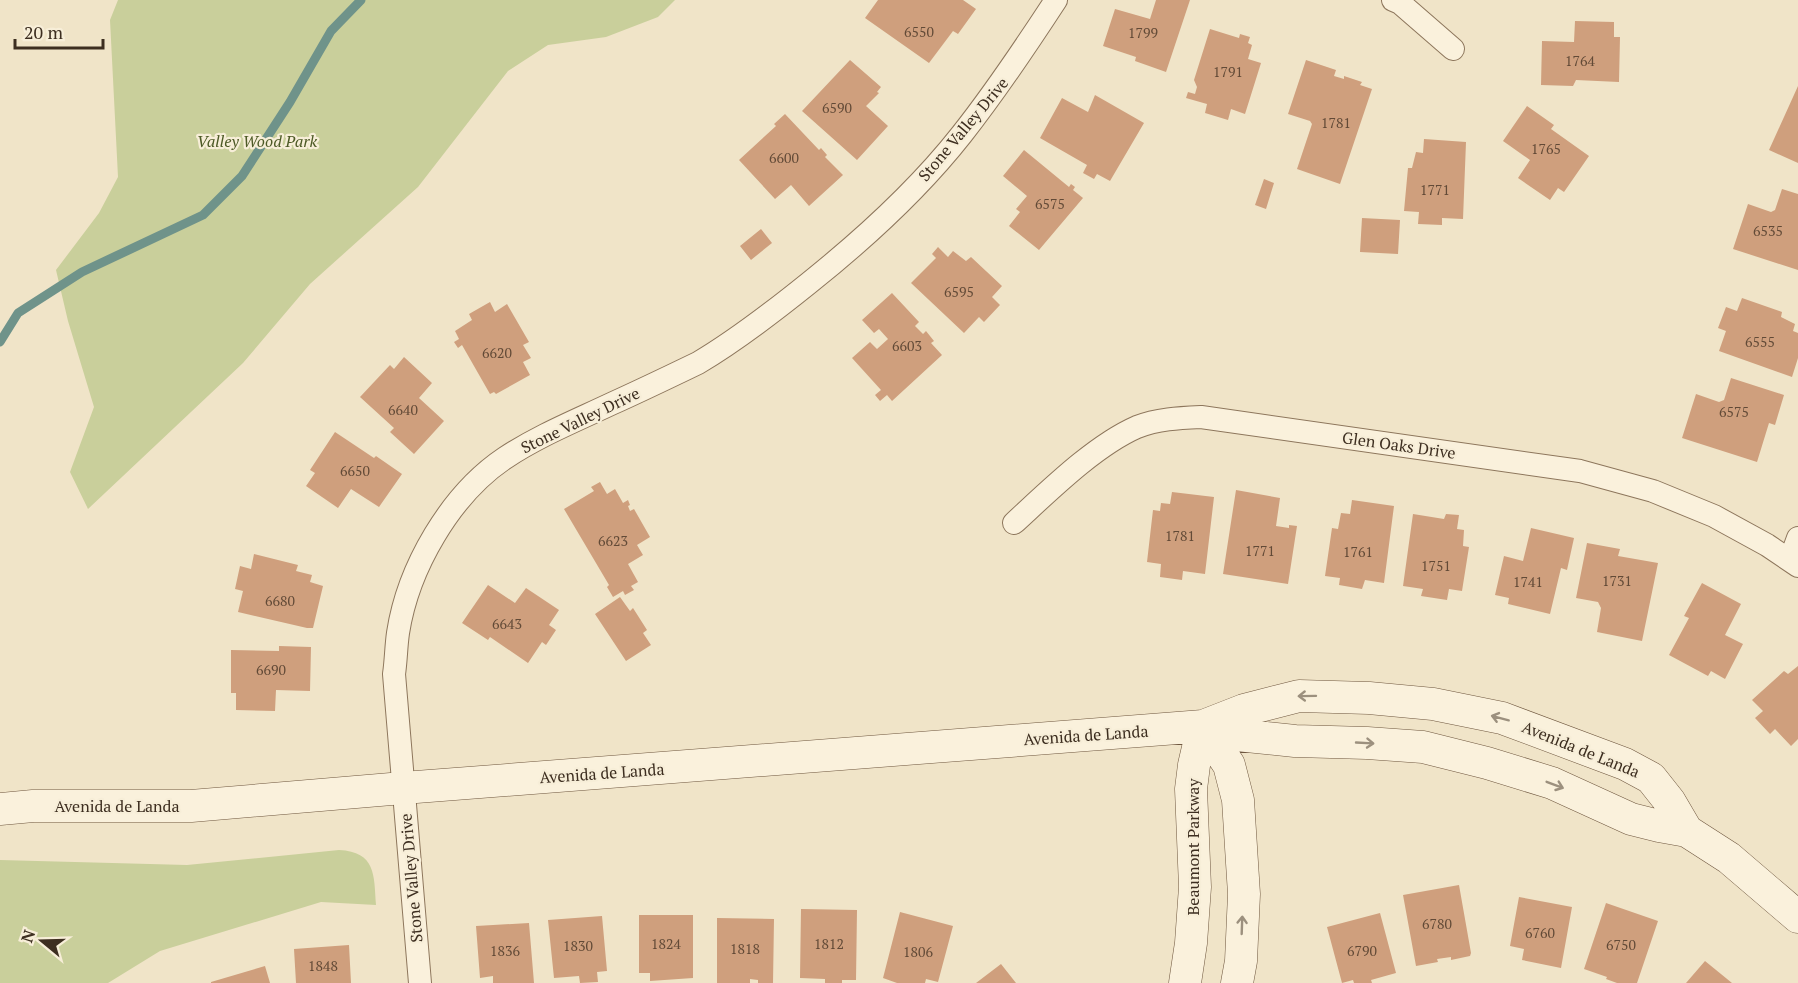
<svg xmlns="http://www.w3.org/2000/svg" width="1798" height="983" font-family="'PT Serif',serif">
<rect width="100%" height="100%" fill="#f0e4c8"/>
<path fill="#c9cf9b" d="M118,0H675L658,17L606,37L548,45L508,71L418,187L310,284L243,363L88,509L70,472L94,407L68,321L56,270L99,213L118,177L110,20Z
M339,850C376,852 374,875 376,905L321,902L160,951L108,983H0V860L187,865Z"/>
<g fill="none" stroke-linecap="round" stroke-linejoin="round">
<path stroke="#6f938a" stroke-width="9" d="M0,342L18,313L82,272L203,215L242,176L290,102L331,31L361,0"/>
</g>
<path fill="#cf9f7d" d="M878,0H963L976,9L958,34L953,31L929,63L865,18Z
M1156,0H1190L1166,72L1135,61L1136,57L1103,46L1115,9L1150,19Z
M1575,21L1614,22V37H1620L1619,82L1576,80L1573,86L1541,85L1542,41L1574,42Z
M1210,29L1239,38L1240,34L1250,37L1248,43L1252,45L1248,59L1261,63L1245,114L1231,109L1228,120L1205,113L1207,104L1186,98L1188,92L1195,94L1197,87L1194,80Z
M850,60L881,87L877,92L879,93L866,106L888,126L857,160L802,111Z
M1306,60L1336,70L1334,76L1344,79V76L1362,82L1360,85L1372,89L1340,184L1297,169L1312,124L1310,121L1288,114Z
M1798,86V163L1769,150Z
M1095,95L1144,123L1110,181L1097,174L1094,179L1083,173L1087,165L1040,138L1062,98L1088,112Z
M1527,106L1554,125L1551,129L1589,156L1564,192L1558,188L1550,200L1518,178L1530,160L1503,141Z
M785,114L819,150L821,148L827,155L825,157L843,175L809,206L791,185L775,199L739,160L776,126L774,124Z
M1424,139L1466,142L1463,219L1442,218V225L1418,224L1419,212L1404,211L1408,168H1412L1416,152L1423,153Z
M1024,150L1069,187L1071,184L1075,187L1073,190L1083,198L1039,250L1009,226L1020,212L1016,209L1027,196L1003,176Z
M1264,179L1274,183L1266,209L1255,205Z
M1782,189L1798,194V270L1733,249L1748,204L1771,212L1775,210Z
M1362,218L1400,220L1398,254L1360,252Z
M761,229L772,243L751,260L740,246Z
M938,247L948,257L953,251L966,261L971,257L1002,286L992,297L1000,305L984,322L979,317L964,333L911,283L936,258L932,254Z
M892,293L919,322L915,326L923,334L926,331L934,341L931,343L942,355L892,401L887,395L880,401L875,395L881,390L852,358L870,342L877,349L888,339L879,329L874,333L862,320Z
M1742,298L1782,312L1781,317L1795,324L1793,331L1798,333V358L1792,377L1719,351L1726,331L1718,328L1726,307L1737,311Z
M490,302L495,312L507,304L529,342L523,345L531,358L523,362L530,375L496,394L494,392L490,394L462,345L458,348L454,342L459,339L455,331L472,320L469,314Z
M404,357L432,383L419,398L444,421L414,454L390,432L394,428L360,397L390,365L394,369Z
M1731,378L1784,395L1775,425L1769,423L1757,462L1682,438L1696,394L1719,402L1724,400Z
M335,432L374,458L376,456L402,474L379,507L351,489L338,508L306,486L315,473L310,470Z
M600,482L607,494L615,489L623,503L628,500L630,505L628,506L630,511L634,509L650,537L637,545L643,555L628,564L638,582L631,586L634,590L625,595L623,591L613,597L607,587L609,585L564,509L594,491L591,487Z
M1236,490L1280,498L1276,526L1289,528V525L1297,526L1288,584L1223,574Z
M1172,492L1214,497L1205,574L1183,571L1182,580L1160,577L1161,564L1147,562L1153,510L1160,511L1161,503L1170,504Z
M1352,500L1394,506L1384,583L1365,580L1362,589L1339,585L1340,578L1325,576L1332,528L1338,529L1341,513L1350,514Z
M1413,514L1444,519L1446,514L1459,515L1457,529L1464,530L1463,546L1469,547L1462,591L1449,589L1447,600L1421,596L1423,589L1403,586Z
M1531,528L1574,538L1567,570L1561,568L1550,614L1508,604L1509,598L1495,595L1504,556L1523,561Z
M1587,543L1620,549L1618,556L1658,563L1642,641L1597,632L1601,608L1598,602L1576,598Z
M254,554L298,565L296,571L312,575L310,582L323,586L313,628H307L238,612L243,591L235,589L240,566L251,569Z
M1702,583L1741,604L1725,635L1743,644L1725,679L1711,671L1708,676L1669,655L1689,618L1684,616Z
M488,585L515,603L526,588L559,610L549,625L556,630L546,645L542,642L528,663L490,637L488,640L462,623Z
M620,597L630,611L633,608L647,630L643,633L651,645L626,661L595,614Z
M279,646L311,647L310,691L276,690L275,711L236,710V693H231V650L279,651Z
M1798,666V739L1791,746L1775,729L1770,734L1755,718L1763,711L1752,700L1784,671L1788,674Z
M1459,885L1471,953L1470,956L1451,960V957L1437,959L1438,962L1416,966L1403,895Z
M1519,897L1572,907L1561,968L1522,960L1524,949L1510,946Z
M1606,903L1658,921L1637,983H1617L1606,979L1607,977L1584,969Z
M801,909L857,910L856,980H842V983H825V979L800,978Z
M900,912L953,926L938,982L926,979L925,983H897L883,978Z
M1380,913L1396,973L1371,980L1372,983H1354L1353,980L1342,983L1327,927Z
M639,915H693V978L650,981V973H639Z
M602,916L607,971L597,972L598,982L580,983L579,976L554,978L548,920Z
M717,918L774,919L773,983H758V980L750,979V983H717Z
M529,923L534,983H493V976L480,978L476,926Z
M349,945L351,983H296L294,949Z
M1705,961L1732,983H1686Z
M1001,964L1016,983H976Z
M265,966L270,983H211V982Z"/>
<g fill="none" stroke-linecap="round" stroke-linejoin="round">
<defs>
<path id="street" d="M1393,0L1400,3L1453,49
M1014,523C1049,491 1094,446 1137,427C1157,419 1179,418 1201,417L1580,471L1653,491L1714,516L1767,545L1798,566
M1790,560L1798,538
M420,983L394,674C396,661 396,647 398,633C408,568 450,495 505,458C538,436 575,421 611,404C640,391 669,377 698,363C737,340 773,312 809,283C864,239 918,190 962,134C996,91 1026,46 1056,0"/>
<path id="secondary" d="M1203,726L1237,735L1295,741L1367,743L1423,747L1487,763L1552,783L1631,819L1659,826L1687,831L1729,858L1798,917
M1203,726L1229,765L1238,800L1244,894L1241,961L1237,983
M0,809L33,806H191L403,788L1203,726L1244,710L1299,696L1369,698L1433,704L1502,718L1625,764L1651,778L1670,802L1687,831
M1185,983L1191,943L1195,887L1191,789L1194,765L1203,726"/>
</defs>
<use href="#street" stroke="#8d765c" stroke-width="24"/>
<use href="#secondary" stroke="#6f573f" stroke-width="33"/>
<use href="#street" stroke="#faf1dc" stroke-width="22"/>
<use href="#secondary" stroke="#faf1dc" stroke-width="32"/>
</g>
<defs><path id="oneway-shaft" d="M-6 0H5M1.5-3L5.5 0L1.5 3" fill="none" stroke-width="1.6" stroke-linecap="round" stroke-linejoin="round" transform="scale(1.5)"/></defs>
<g stroke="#9c907e">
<use href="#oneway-shaft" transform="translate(1307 696) rotate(179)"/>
<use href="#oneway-shaft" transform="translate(1500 718) rotate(-165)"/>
<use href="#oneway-shaft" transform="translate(1365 743) rotate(3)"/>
<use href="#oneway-shaft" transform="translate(1555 785) rotate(21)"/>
<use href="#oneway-shaft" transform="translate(1242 925) rotate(-88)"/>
</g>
<g text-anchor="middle" stroke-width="4.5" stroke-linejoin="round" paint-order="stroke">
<g font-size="14" fill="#624a37">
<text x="919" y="37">6550</text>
<text x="1143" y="38">1799</text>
<text x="1580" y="66">1764</text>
<text x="1228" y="77">1791</text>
<text x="837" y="113">6590</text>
<text x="1336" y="128">1781</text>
<text x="1546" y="154">1765</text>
<text x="784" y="163">6600</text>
<text x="1435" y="195">1771</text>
<text x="1050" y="209">6575</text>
<text x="1768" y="236">6535</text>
<text x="959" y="297">6595</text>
<text x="1760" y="347">6555</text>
<text x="907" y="351">6603</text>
<text x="497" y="358">6620</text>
<text x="403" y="415">6640</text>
<text x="1734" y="417">6575</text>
<text x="355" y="476">6650</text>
<text x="1180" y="541">1781</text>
<text x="613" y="546">6623</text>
<text x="1260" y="556">1771</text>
<text x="1358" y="557">1761</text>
<text x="1436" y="571">1751</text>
<text x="1617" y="586">1731</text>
<text x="1528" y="587">1741</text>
<text x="280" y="606">6680</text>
<text x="507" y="629">6643</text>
<text x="271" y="675">6690</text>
<text x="1437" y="929">6780</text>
<text x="1540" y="938">6760</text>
<text x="666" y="949">1824</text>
<text x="829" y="949">1812</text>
<text x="1621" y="950">6750</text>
<text x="578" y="951">1830</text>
<text x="745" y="954">1818</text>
<text x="505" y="956">1836</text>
<text x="1362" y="956">6790</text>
<text x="918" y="957">1806</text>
<text x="323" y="971">1848</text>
</g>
<g font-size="16" fill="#3d2e20" stroke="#f7eed8">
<text transform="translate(963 129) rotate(-50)" y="6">Stone Valley Drive</text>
<text transform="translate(580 420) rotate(-26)" y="6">Stone Valley Drive</text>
<text transform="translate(1399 445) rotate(8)" y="6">Glen Oaks Drive</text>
<text transform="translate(1086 735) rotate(-4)" y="6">Avenida de Landa</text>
<text transform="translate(1581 749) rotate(22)" y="6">Avenida de Landa</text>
<text transform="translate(602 773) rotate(-4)" y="6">Avenida de Landa</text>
<text x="117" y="812">Avenida de Landa</text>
<text transform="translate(1193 847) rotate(-90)" y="6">Beaumont Parkway</text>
<text transform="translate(411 878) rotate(-95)" y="6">Stone Valley Drive</text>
</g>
<g font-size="16" font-style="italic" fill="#4d5a26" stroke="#f7eed8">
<text x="257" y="147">Valley Wood Park</text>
</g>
</g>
<g transform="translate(42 941) rotate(289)" stroke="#f7eed8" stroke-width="4.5" paint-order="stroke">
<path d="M0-4.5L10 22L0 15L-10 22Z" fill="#3d2e20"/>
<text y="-9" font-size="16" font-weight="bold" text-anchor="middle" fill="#3d2e20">N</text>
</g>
<path d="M15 39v9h88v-9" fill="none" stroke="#3d2e20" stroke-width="3"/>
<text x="24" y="39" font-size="18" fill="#3d2e20" stroke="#f7eed8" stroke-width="4.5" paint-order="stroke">20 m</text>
</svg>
